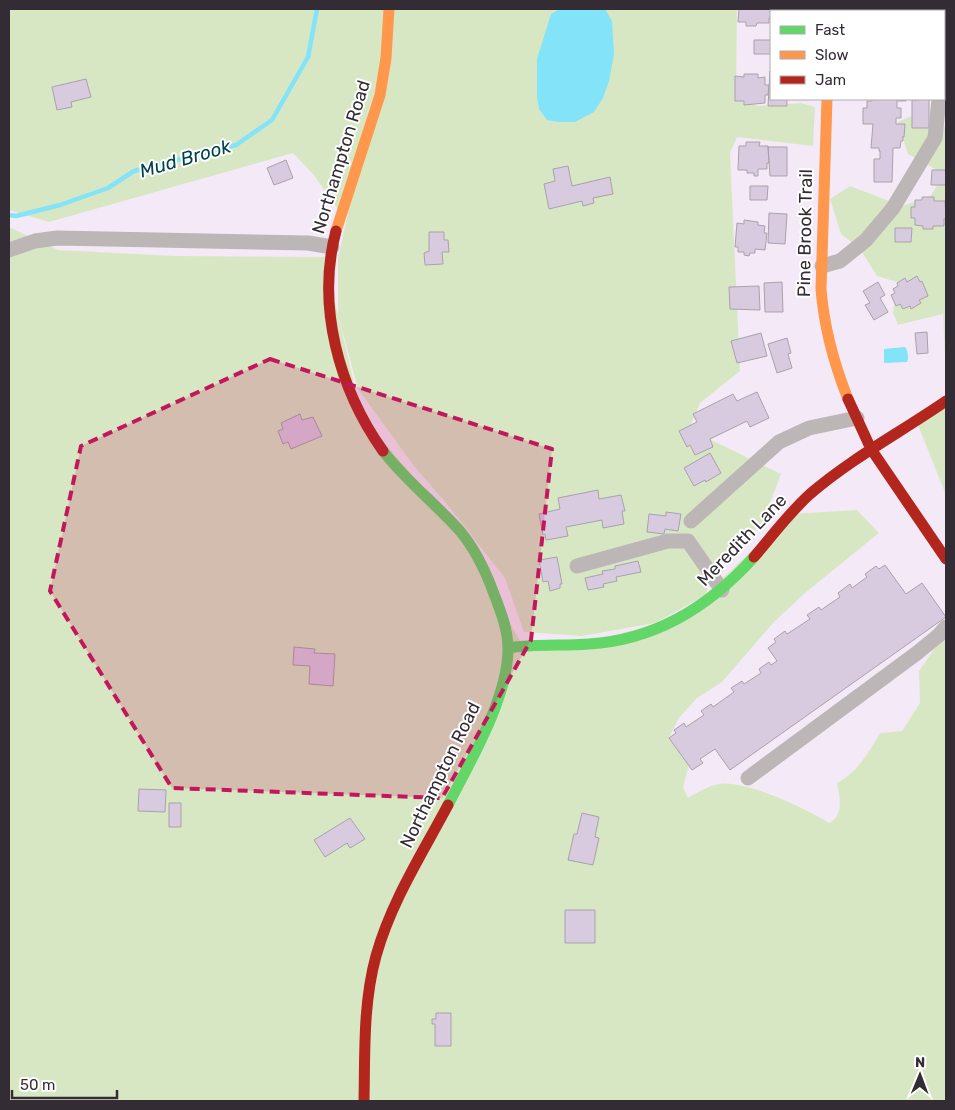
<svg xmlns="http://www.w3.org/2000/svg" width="955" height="1110" font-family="Rubik,sans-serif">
<rect width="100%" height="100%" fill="#f4eaf7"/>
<path fill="#d8e7c3" d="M9,9H389L388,43L340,212L313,174L293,153L49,222L9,210Z
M392,9H737L736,97L758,106L801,103L815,107L813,146L737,137L730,153L740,371L700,403L689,429L781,474L763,521L709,577L706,595L655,623L582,636L524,632L505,578L447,504L414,466L358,389L338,315V259Z
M911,116L946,127V377L943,314L898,325L893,313L897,282L877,276L860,249L841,234L830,199L850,186L902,206L930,197L939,182L935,169L908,154L898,122Z
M9,227L58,250L175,256L330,257L329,277L362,417L455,525L523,646L580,645L683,616L790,514L857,510L879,533L805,593L774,622L722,682L697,698L679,718L669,738L689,765L683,787L688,798C698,792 709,785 720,784C746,780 807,809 829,823C844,815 840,797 837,783C858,772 868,753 880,733L902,731L920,703L919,671L946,632V1101H9Z
M946,401V495L916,420Z"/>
<path fill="#83e3f8" d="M559,9H605L612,21L614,54L609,81L603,98L594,112L575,122H558L547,120L539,109L537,97V59L551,14Z
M905,347C908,350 909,359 907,362L884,363V349Z"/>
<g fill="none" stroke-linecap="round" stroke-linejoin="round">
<path stroke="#83e3f8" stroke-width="4.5" d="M9,215L16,216L60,205L108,188L134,171L236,145L272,120L308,57L317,9"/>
</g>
<path fill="#d8cbe0" stroke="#a9a1ac" d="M739,9H769V10H772L771,18H769V23H757L756,26H746V22H738Z
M774,9H790V11H774Z
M918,9H946V24H944V11H918Z
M944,36H946V51H944Z
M754,40H771V54H754Z
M770,71L771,99H787V106H768Z
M744,74H758V78L765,77V85H769L768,95H765V103L744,105V101H735V76L744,77Z
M86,79L91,97L71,102L72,107L57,110L52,87Z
M872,99H906V101H897V108H901V118H896V124H905L904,137L903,136V141H901L900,148H893L892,182H874V159H880V151H879V148H871L873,124H863V108H867V101H872Z
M929,99V128H912V100Z
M746,142H760L759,146H768L769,163H767V169H758V176H754V173H747V170H738L739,146H746Z
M768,147H787V176H770Z
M286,160L293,178L274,185L267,168Z
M568,166L572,186L610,177L613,194L593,198L594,203L583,206L582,201L549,209L544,184L555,181L553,169Z
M932,170H946V185H931Z
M750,186H768L767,200H750Z
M922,197H934V201H945L946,218L944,219V226H933V229H923V226L915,225V218H911V207H915V200H922Z
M769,213L787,214L785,244L768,243Z
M744,220L758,222V225L765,226L764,233H767L765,250L755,249V253H750L749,256L744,255V252H738V247H735L737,223L744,224Z
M895,228H912L911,242H895Z
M429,232H444V240H448L449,252H442L443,264L425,265L424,253L429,251Z
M917,276L920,282L922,281L928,296L919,300L921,303L911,309L910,306L903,309L900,304L896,306L891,295L895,293L893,289L898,286L897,283L905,278L907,282Z
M782,282L783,312H765L764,283Z
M878,282L885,295L880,298L888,312L874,320L865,305L870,303L863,291Z
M759,286L760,310L730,309L729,287Z
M927,332L928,353L917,354L915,333Z
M761,333L767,356L737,363L731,341Z
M787,338L791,353L788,354L792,368L777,373L768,344Z
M757,392L769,418L750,427L747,421L710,439L713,447L695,455L690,445L687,447L679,431L697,422L693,414L733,394L737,401Z
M300,414L302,420L313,417L322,436L291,449L288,442L283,444L278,431L283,429L281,423Z
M710,453L721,473L706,482L705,480L694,486L684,468Z
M598,490L599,499L621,495L625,511H622L624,524L603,528L602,520L566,527L568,536L546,540L545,534L543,535L539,514L560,509L558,498Z
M666,512L681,514L678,531L665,529L664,534L647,532L649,514L666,516Z
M557,557L562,584H560V588L550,591L548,581L543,582L539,560Z
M638,561L641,572L616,577L617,581L603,584L604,587L588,590L585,578L603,574L602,571L615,569V566Z
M885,565L906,594L922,583L946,617L730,770L715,749L700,759L703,763L692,770L669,738L676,733L674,730L684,723L686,727L704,715L701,711L711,704L713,707L734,692L731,688L742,681L744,684L761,673L759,669L769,662L771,665L777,661L768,648L776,642L774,639L785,631L787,634L810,619L807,615L819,607L821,610L840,597L838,593L850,584L852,588L867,577L865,574L876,566L879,569Z
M294,647L315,649L314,653L335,654L333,686L309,684L310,666L293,665Z
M139,789L166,790L165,812L138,811Z
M169,803H181V827H169Z
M582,813L599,817L595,837L599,838L593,865L568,860L574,834H577Z
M350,818L365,839L350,848L347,843L325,857L314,840Z
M565,910H595V943H565Z
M436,1013H451V1046H435V1024H432V1019H436Z"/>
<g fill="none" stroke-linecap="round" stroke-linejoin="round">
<path stroke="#bcb7b6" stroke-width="15" d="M897,9V11
M828,11V9
M9,250L35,241L57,238L308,243L332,247
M822,266L840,261L866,240L893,208L935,138L939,99
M691,521L779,442L809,428L857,418
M577,566L668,541H688L722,590
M748,778L917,653L939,635L946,627"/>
<path stroke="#63d668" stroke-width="11" d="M383,451C406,481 435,503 460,531C475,549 486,572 494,594C501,612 508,630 508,649C508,698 470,762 448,805
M508,648C535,644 562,646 589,644C655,640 710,606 754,557"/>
<path stroke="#ff974d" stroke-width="11" d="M827,99L821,289C824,327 834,364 848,399
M336,231L380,95L386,58L389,9"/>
<path stroke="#b3261e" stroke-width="11" d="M336,231C316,306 339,389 383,451
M848,399L871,449L946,559
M754,557C772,536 789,513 810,494C852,458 901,432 946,401
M364,1101C365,1053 363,1003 376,956C391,902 422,854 448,805"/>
</g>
<path fill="#c2185b" fill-opacity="0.2" stroke="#c2185b" stroke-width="4" stroke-dasharray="10 6" stroke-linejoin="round" d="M270,359L552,449L531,640L442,798L172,788L50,591L81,446Z"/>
<g text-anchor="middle" stroke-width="4" stroke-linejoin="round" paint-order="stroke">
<g font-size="18" fill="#342c35" stroke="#fff">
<text transform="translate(341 157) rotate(-73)" y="6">Northampton Road</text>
<text transform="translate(805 233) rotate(-89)" y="6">Pine Brook Trail</text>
<text transform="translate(742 540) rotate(-46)" y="6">Meredith Lane</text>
<text transform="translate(440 775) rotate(-64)" y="6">Northampton Road</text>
</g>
<g font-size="19" font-style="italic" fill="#00424c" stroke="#fff">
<text transform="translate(185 158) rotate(-16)" y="7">Mud Brook</text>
</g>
</g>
<rect width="955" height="1110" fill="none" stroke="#342c35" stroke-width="20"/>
<rect x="770" y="10" width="175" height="90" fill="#ffffff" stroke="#aeabae"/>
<rect x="780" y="26" width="25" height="8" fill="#63d668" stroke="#aeabae"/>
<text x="815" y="35" font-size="15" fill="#342c35">Fast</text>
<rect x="780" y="51" width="25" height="8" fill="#ff974d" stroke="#aeabae"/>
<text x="815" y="60" font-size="15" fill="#342c35">Slow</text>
<rect x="780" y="76" width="25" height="8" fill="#b3261e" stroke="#aeabae"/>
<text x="815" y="85" font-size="15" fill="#342c35">Jam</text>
<g transform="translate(920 1075) rotate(1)" stroke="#ffffff" stroke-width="4" paint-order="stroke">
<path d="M0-4L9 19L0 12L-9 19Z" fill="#342c35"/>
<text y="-8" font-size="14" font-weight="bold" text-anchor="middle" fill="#342c35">N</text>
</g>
<path d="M12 1090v8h105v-8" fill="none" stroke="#342c35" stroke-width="2.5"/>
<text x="20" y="1090" font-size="15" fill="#342c35" stroke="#ffffff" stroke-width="4" paint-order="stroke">50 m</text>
</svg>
